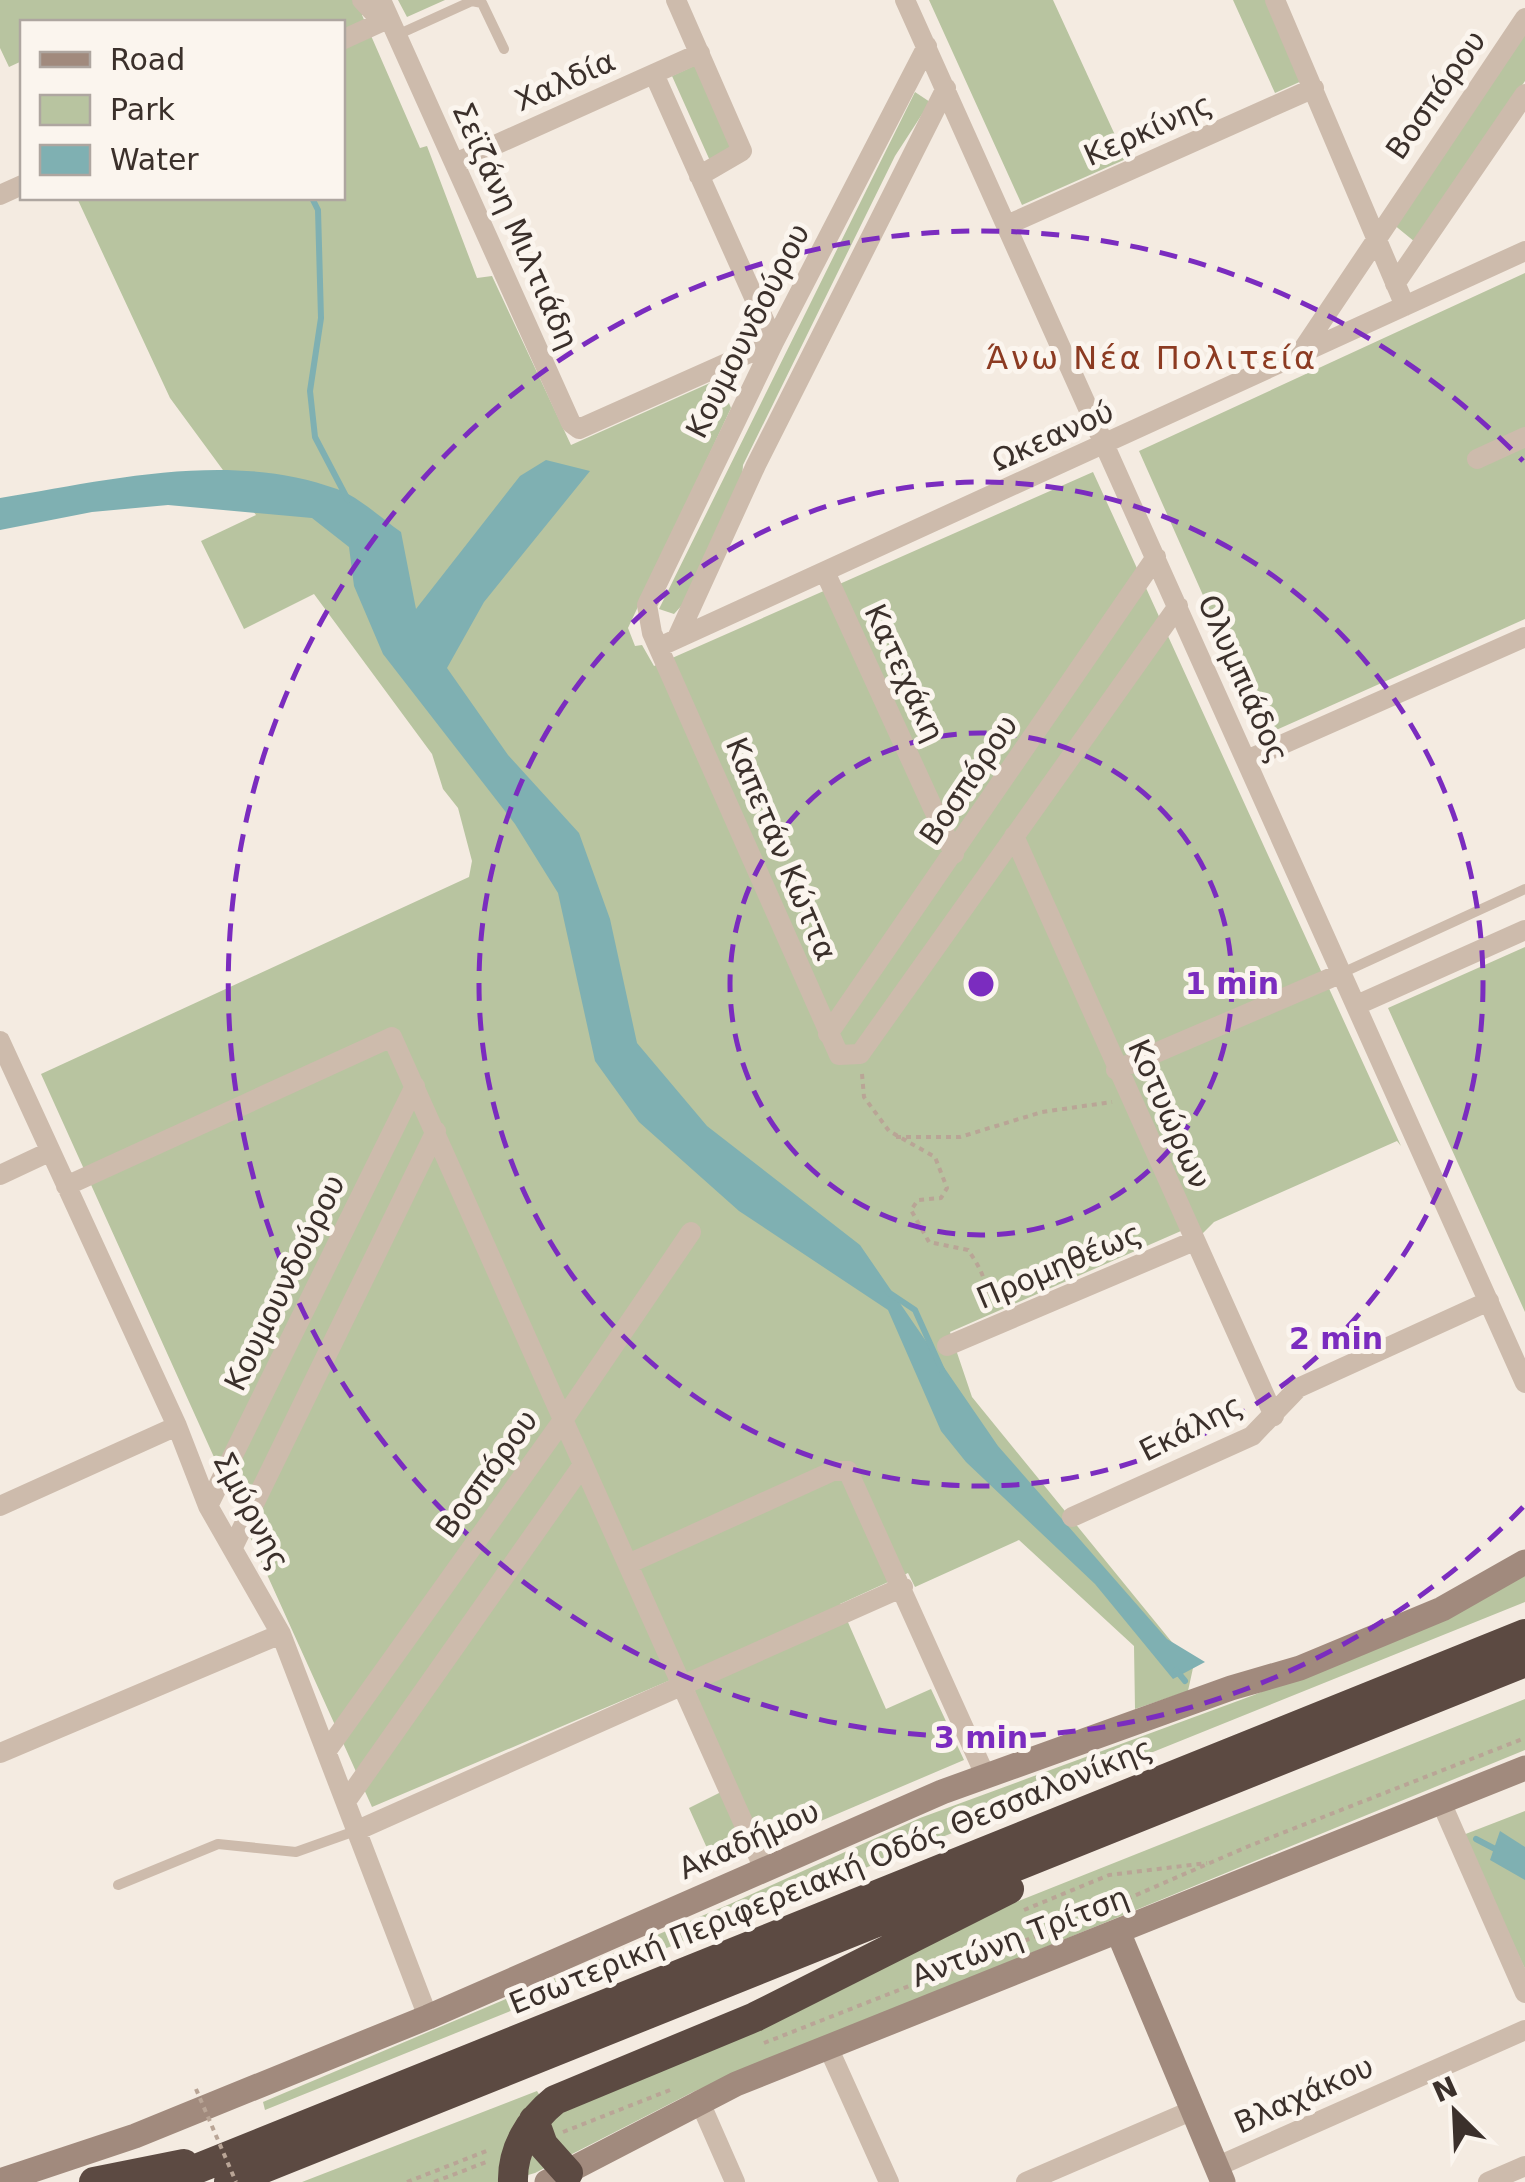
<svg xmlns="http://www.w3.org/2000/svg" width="1525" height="2182" font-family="'DejaVu Sans',sans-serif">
<rect width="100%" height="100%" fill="#f4ebe1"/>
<path fill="#b8c4a0" d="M0,0H392L362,15L420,148L427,146L477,278L492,276L571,445L719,379L731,408L628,628L635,646L642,645L654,666L1093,472L1401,1146L1397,1141L1214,1222L1202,1234L1197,1224L950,1332L972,1397L1193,1668L1188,1691L1135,1709L1134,1646L1019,1540L915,1587L908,1573L840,1604L886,1709L931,1689L964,1760L715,1866L689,1808L735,1785L687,1673L372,1807L41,1074L469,877L472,861L458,808L443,789L432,754L314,594L244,629L201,541L256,515L170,398L77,198H342V22H22V61L9,67L0,48Z
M398,0H445L407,17Z
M929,0H1053L1126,159L1022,205Z
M1233,0H1268L1304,80L1275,93Z
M1525,33V81L1415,242L1393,224Z
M696,65L734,152L711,163L672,76Z
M915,92L930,102L895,156L743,465L742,479L684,603L674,614L659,609Z
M1525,273V619L1265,735L1139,451Z
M1525,947V1312L1388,1008Z
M1525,1570V1602L265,2110L263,2102L730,1904L920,1818L1254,1695L1411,1630Z
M1525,1699V1750L693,2092L535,2173L504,2182H302L537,2091L552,2115L1011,1904Z
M1525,1811V1969L1463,1835Z"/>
<path fill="#7fb0b2" d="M546,460L590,471L484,602L447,668L508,755L579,833L610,919L637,1043L707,1126L860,1245L998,1446L1167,1639L1205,1662L1173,1679L1095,1584L966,1462L941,1431L888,1310L739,1211L639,1122L595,1061L558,893L515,824L383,654L354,586L349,547L312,518L168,505L92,512L0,530V498C109,480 230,450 337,489C359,497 381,518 401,532L416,609L520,476Z
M1500,1831L1525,1847V1880L1490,1860Z"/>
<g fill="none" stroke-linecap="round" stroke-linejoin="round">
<path stroke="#7fb0b2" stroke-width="6" d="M312,198L318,210L321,318L310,391L315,437L348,500
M888,1292L915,1310L942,1370
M1176,1670L1185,1681
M1476,1839L1497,1850"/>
<path stroke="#b9a596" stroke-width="4" stroke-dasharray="5 5" stroke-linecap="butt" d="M862,1074L864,1097L889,1131L935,1157L947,1188L941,1198L918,1200L911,1210L929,1242L968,1250C980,1267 992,1287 982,1308
M896,1137H960L1042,1112L1112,1102
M1024,1910L1109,1875L1207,1863
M1090,1915L1249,1846L1525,1738
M764,2043L1062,1926
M563,2132L670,2090
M407,2182L489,2150
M434,2182L489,2161"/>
<path stroke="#cdbbac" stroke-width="10" d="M397,35L472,1L482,3L504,49
M1342,973L1525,889
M118,1885L218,1844L296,1852L358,1830"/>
<path stroke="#cdbbac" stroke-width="20" d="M362,0L375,14L388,19
M381,0L571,423L579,429L774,342L654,74
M676,0L742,151L699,176
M905,0L1525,1383
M1275,0L1405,306
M342,40L388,19
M927,46L774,342L647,605L652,633L839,1055L860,1054L1178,606
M455,163L700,53
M0,195L22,185
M1007,225L1314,88
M1395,284L1525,94
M1299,355L1525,18
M1477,459L1525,437
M825,572L954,854
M677,638L756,465L946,88
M659,647L1525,251
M1247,760L1525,637
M1014,836L1274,1416
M1357,1005L1525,930
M828,1034L1156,557
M0,1041L177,1426L208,1506L281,1634L428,2017
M1116,1070L1342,973
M0,1175L49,1152
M66,1186L392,1037L764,1869
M947,1346L1194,1241
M0,1506L177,1426
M208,1506L415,1086
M1072,1517L1252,1436L1298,1388L1489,1301
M233,1547L436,1131
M628,1564L833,1471H848L986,1777
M328,1749L563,1420L691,1232
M0,1753L281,1634
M347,1800L582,1466
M1441,1802L1525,1993
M358,1830L903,1587
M828,2047L889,2182
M699,2100L735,2182
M1216,2167L1525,2030
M1026,2182L1193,2110
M1488,2182L1525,2166"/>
<path stroke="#a18a7d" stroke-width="25" d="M1119,1934L1223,2182
M0,2181L135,2136L428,2017L942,1792L1231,1688L1300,1668L1442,1609L1525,1562
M547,2182L736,2084L1525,1768"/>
<path stroke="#5c4a42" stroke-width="30" d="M534,2120L543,2145L568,2173
M94,2182L184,2164
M164,2182L1525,1634
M229,2182L1525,1662
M513,2182C512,2149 530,2120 555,2100L755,2017L1009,1889"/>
<path stroke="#b9a596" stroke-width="4" stroke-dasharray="5 5" stroke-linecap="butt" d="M196,2089L236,2182"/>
</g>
<g fill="none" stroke="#7b2cbf" stroke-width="5" stroke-dasharray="18 12">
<circle cx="981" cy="984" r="251"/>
<circle cx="981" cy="984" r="502"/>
<path d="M1523 1507A753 753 0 1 1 1523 461"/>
</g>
<g text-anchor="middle" stroke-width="10" stroke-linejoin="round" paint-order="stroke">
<g font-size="30" fill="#3b302b" stroke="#fbf5ee">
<text transform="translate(565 81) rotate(-24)" y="10">Χαλδία</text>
<text transform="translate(1436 95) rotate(-55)" y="10">Βοσπόρου</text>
<text transform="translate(1148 130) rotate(-24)" y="10">Κερκίνης</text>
<text transform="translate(515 226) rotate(66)" y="10">Σεϊζάνη Μιλτιάδη</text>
<text transform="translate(748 331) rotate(-63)" y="10">Κουμουνδούρου</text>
<text transform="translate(1053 436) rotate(-24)" y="10">Ωκεανού</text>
<text transform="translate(904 673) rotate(65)" y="10">Κατεχάκη</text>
<text transform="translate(1243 679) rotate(66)" y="10">Ολυμπιάδος</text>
<text transform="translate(969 780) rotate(-56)" y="10">Βοσπόρου</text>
<text transform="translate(781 849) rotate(67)" y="10">Καπετάν Κώττα</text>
<text transform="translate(1169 1114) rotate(66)" y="10">Κοτυώρων</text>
<text transform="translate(1059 1266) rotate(-23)" y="10">Προμηθέως</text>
<text transform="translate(285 1283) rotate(-64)" y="10">Κουμουνδούρου</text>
<text transform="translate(1191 1428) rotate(-27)" y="10">Εκάλης</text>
<text transform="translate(487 1474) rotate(-54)" y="10">Βοσπόρου</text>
<text transform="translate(251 1511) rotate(62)" y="10">Σμύρνης</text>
<text transform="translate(749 1840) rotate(-24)" y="10">Ακαδήμου</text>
<text transform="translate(831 1876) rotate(-22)" y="10">Εσωτερική Περιφερειακή Οδός Θεσσαλονίκης</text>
<text transform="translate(1020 1937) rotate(-21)" y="10">Αντώνη Τρίτση</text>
<text transform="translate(1304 2095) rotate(-24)" y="10">Βλαχάκου</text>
</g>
<g font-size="32" letter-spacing="2.5" fill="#8c3b22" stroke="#fbf5ee">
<text x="1152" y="369">Άνω Νέα Πολιτεία</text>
</g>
</g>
<circle cx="981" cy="984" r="15" fill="#7b2cbf" stroke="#fbf5ee" stroke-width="5"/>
<g font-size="30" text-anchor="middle" font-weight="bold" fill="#7b2cbf" stroke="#fbf5ee" stroke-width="10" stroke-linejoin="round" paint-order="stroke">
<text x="1232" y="994">1 min</text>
<text x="1336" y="1349">2 min</text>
<text x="981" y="1748">3 min</text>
</g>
<rect x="20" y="20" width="325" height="180" fill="#fbf5ee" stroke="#aea6a0" stroke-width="2.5"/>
<rect x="40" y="52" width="50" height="15" fill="#a18a7d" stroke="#aea6a0" stroke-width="2.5"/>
<text x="110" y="70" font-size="30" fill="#3b302b">Road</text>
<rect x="40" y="95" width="50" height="30" fill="#b8c4a0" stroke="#aea6a0" stroke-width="2.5"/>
<text x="110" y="120" font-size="30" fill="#3b302b">Park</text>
<rect x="40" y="145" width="50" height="30" fill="#7fb0b2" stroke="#aea6a0" stroke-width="2.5"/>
<text x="110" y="170" font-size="30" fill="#3b302b">Water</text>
<g transform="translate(1455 2112) rotate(336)" stroke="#fbf5ee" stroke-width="8" paint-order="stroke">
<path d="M0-8L18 38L0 25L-18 38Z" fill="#3b302b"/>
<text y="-15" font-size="28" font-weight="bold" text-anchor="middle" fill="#3b302b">N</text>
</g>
</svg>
